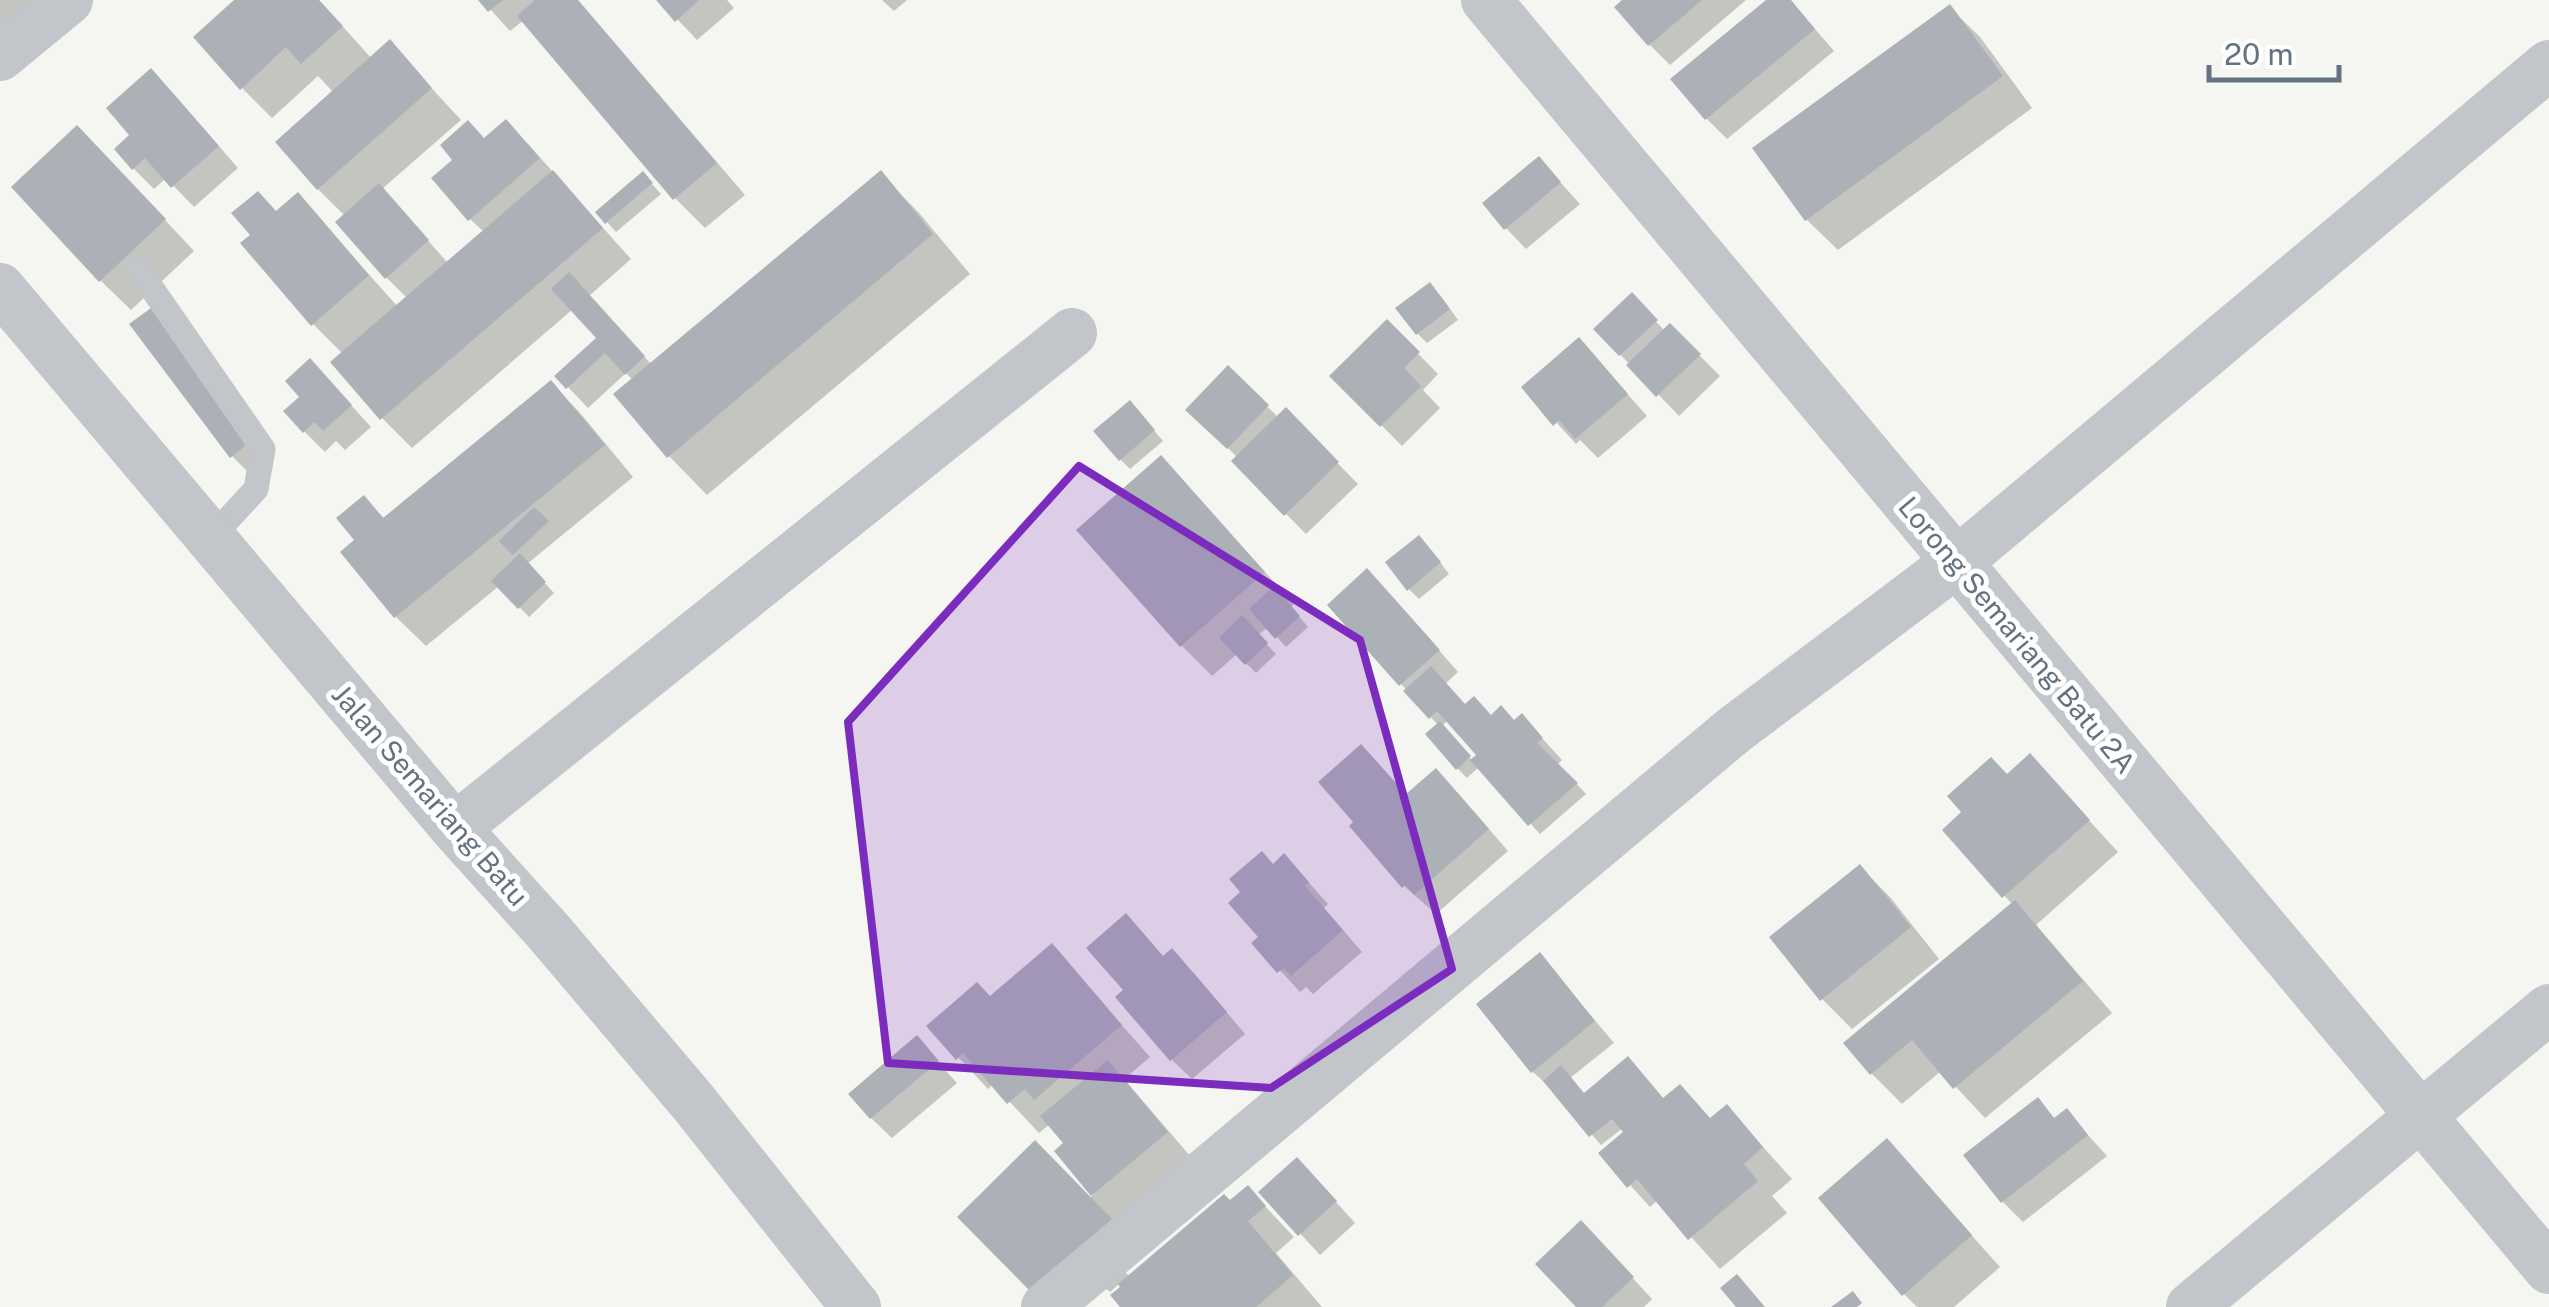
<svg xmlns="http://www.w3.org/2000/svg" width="2549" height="1307" font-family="'Public Sans',sans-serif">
<rect width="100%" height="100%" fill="#f5f5f1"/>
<path fill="#0003" fill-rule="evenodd" d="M0,0H44L0,38Z
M238,0H319L372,59L390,43L461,120L382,189L448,263L484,232L470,219L485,141L527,143L631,259L589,296L652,365L881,174L919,213L970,274L707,495L669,456L633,380L626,373L588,408L568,387L600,338L573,309L412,448L382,418L343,354L313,324L253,235L298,195L398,307L407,298L386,277L345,216L318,189L334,93L318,76L272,118L242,88Z
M482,0H578L745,195L705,228L675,198L524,20L510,31Z
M659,0H727L734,8L697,40Z
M882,0H907L894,11Z
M1626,0H1746L1670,65L1649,44Z
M1770,0H1790L1834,51L1727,139L1706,118Z
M1949,7L1980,37L2032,108L1838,250L1807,220L1756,149Z
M172,92L238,168L194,207L166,178L154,189L133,168Z
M108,159L194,251L131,310L100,280Z
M1539,159L1580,204L1526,249L1506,228Z
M652,184L661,194L616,232L607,222Z
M1440,295L1458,320L1427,343L1417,333Z
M1632,296L1665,331L1670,326L1720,376L1679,416L1596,329Z
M1387,322L1438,374L1423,390L1440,408L1402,446L1333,376Z
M171,332L270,463L252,476L232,456Z
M1579,340L1647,416L1598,458L1580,440L1576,444L1524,387Z
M1228,369L1279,418L1286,411L1358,484L1306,534L1234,461L1238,458L1189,410Z
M330,382L371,427L345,450L336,441L325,452L304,431Z
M551,383L581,414L633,477L527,564L554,593L529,617L499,586L426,646L395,616L358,541L364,498L385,519Z
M1139,413L1163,441L1130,469L1120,459Z
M1161,458L1294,604L1291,607L1308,627L1286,647L1268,627L1258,635L1276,654L1256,673L1237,654L1212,676L1182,646Z
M1429,548L1449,574L1419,599L1409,589Z
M1388,592L1458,672L1445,684L1465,707L1491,718L1515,723L1522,716L1562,760L1558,764L1586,794L1540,834L1479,767L1467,778L1457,768L1438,725L1330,605ZM1448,720L1479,755L1473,761L1442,726Z
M2030,756L2118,852L2036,925L2112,1013L1985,1118L1941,1071L1902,1104L1871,1073L2013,905L1945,830Z
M1457,792L1508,851L1436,914L1404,886L1407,797Z
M1274,866L1304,877L1328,904L1324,908L1362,952L1313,994L1306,987L1300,992L1255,943L1261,938Z
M1860,867L1890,897L1939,959L1852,1029L1822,999Z
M1052,946L1150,1057L1124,1079L1197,1164L1122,1269L1130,1277L1248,1188L1294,1237L1276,1253L1322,1307H1123L1124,1287L1120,1283L1110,1292L1104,1287L1090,1198L1093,1195L1057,1151L1066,1143L1050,1124L1039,1133L993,1084L988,1089L929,1026L990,998Z
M1540,955L1614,1043L1570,1078L1585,1096L1628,1060L1665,1100L1711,1120L1727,1107L1792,1179L1772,1196L1787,1213L1720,1269L1658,1200L1650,1207L1601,1153L1627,1133L1623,1128L1601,1145L1554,1091L1533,1072Z
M1165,958L1193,972L1245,1034L1192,1079L1171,1059L1127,991Z
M917,1039L957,1083L892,1138L871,1118Z
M2037,1100L2056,1120L2067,1112L2107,1156L2023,1222L2003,1202Z
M1887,1141L2000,1267L1954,1307H1917L1904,1294Z
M1317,1181L1355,1223L1320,1255L1262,1192Z
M1601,1244L1652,1299L1644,1307H1580Z"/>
<path fill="#abb1b7" d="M234,0H319L343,26L301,64L286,47L240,90L193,37Z
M478,0H503L488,12Z
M535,0H578L717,163L673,200L517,16Z
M656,0H699L675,22Z
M1622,0H1702L1648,46L1614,7Z
M1766,0H1791L1815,29L1705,120L1670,79Z
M1950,4L2003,76L1805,221L1752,148Z
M390,39L432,88L317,190L275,142Z
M151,68L219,146L171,188L145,158L132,170L114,149L129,135L106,108Z
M506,119L540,158L468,221L431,178L452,160L440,145L468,120L484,138Z
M77,125L166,219L99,282L11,187Z
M1539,156L1561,182L1504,230L1482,203Z
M553,170L603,228L380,420L330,362Z
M881,170L933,234L667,458L613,394Z
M643,171L653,183L605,224L595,212Z
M379,183L429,240L385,279L335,222Z
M258,191L276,211L298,192L369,275L311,326L240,243L250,235L231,213Z
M569,272L645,356L625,375L605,353L566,389L554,376L596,338L551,289Z
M1430,282L1450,309L1416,335L1395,308Z
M1632,292L1658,320L1619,356L1593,329Z
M151,308L251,441L230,458L129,324Z
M1387,319L1420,352L1404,368L1421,386L1380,427L1329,376Z
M1670,323L1701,354L1656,397L1626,365Z
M1579,337L1628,394L1575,439L1559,420L1553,426L1521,387Z
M310,358L352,405L323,431L314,422L303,433L283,411L299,397L285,381Z
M1228,365L1269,405L1227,449L1185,410Z
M551,380L605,445L394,618L340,552L354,540L336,518L364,495L383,518Z
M1130,400L1155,430L1119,461L1093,431Z
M1286,407L1339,462L1284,516L1231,461Z
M1161,455L1265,572L1180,647L1076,530Z
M534,507L549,521L513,555L499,541Z
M1419,535L1441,562L1407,591L1385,562Z
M520,553L546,582L518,609L491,581Z
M1367,568L1440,650L1399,686L1327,605Z
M1274,586L1300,616L1275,639L1249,609Z
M1242,615L1268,643L1245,665L1219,638Z
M1431,666L1465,704L1474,696L1491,715L1501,705L1514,720L1522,713L1543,738L1537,743L1578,783L1528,826L1470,760L1476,755L1437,711L1429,719L1403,691Z
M1440,721L1471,756L1456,770L1425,734Z
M1361,744L1406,794L1436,768L1489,829L1414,895L1406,885L1402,888L1349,826L1353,822L1318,782Z
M2030,753L2090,820L2002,898L1942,830L1961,812L1947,796L1991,757L2007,774Z
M1262,851L1273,864L1284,853L1309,882L1305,886L1343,930L1291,976L1284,968L1277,973L1251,943L1258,937L1228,903L1240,892L1229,879Z
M1860,864L1911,927L1820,1001L1769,937Z
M2015,900L2083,981L1953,1089L1912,1040L1870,1075L1843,1043Z
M1126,913L1163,956L1172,948L1227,1012L1170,1061L1115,997L1123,990L1086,948Z
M1052,943L1122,1025L1034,1100L1025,1089L1007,1104L963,1053L956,1060L926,1026L977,982L990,996Z
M1540,952L1595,1021L1531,1073L1476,1004Z
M917,1035L939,1061L870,1119L848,1094Z
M1628,1056L1663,1098L1680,1084L1710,1118L1727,1104L1763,1147L1744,1164L1758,1181L1688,1240L1637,1179L1627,1188L1598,1153L1623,1132L1612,1119L1589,1137L1543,1081L1561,1065L1584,1093Z
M1108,1060L1168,1132L1091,1196L1054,1151L1063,1143L1040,1116Z
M2038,1097L2054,1118L2067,1108L2088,1135L2001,1203L1963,1155Z
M1887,1138L1972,1235L1902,1296L1818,1198Z
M1035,1140L1112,1219L1034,1295L957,1217Z
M1297,1157L1337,1201L1298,1236L1258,1192Z
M1248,1185L1266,1206L1248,1221L1293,1275L1256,1307H1120L1110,1295L1120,1287L1118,1284L1224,1194L1230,1200Z
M1581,1220L1634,1277L1602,1307H1576L1535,1264Z
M1737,1274L1765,1307H1736L1720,1288Z
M1853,1291L1862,1303L1857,1307H1831Z"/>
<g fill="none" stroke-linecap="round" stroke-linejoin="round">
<path stroke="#c2c5c9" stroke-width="25" d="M137,267L263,449L256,489L210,539"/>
<path stroke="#c2c5c9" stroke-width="50" d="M1486,0L2549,1269
M0,56L68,0
M0,288L455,828L548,931L693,1102L856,1307
M455,828L1072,333
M1046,1307L1734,730L1957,562L2549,65
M2191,1307L2549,1009"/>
</g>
<path fill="#7b2cbf" fill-opacity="0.2" stroke="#7b2cbf" stroke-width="8" stroke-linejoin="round" d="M1079,466L1360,640L1452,969L1271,1088L888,1063L848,722Z"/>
<g text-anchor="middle" stroke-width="10" stroke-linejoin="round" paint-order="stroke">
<g font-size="28" fill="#647282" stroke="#fff">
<text transform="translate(2017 635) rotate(50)" y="10">Lorong Semariang Batu 2A</text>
<text transform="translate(430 795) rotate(49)" y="10">Jalan Semariang Batu</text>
</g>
</g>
<path d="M2209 65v15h130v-15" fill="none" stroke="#647282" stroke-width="5"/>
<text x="2224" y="65" font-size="30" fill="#647282" stroke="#ffffff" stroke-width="8" paint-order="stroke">20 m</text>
</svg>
